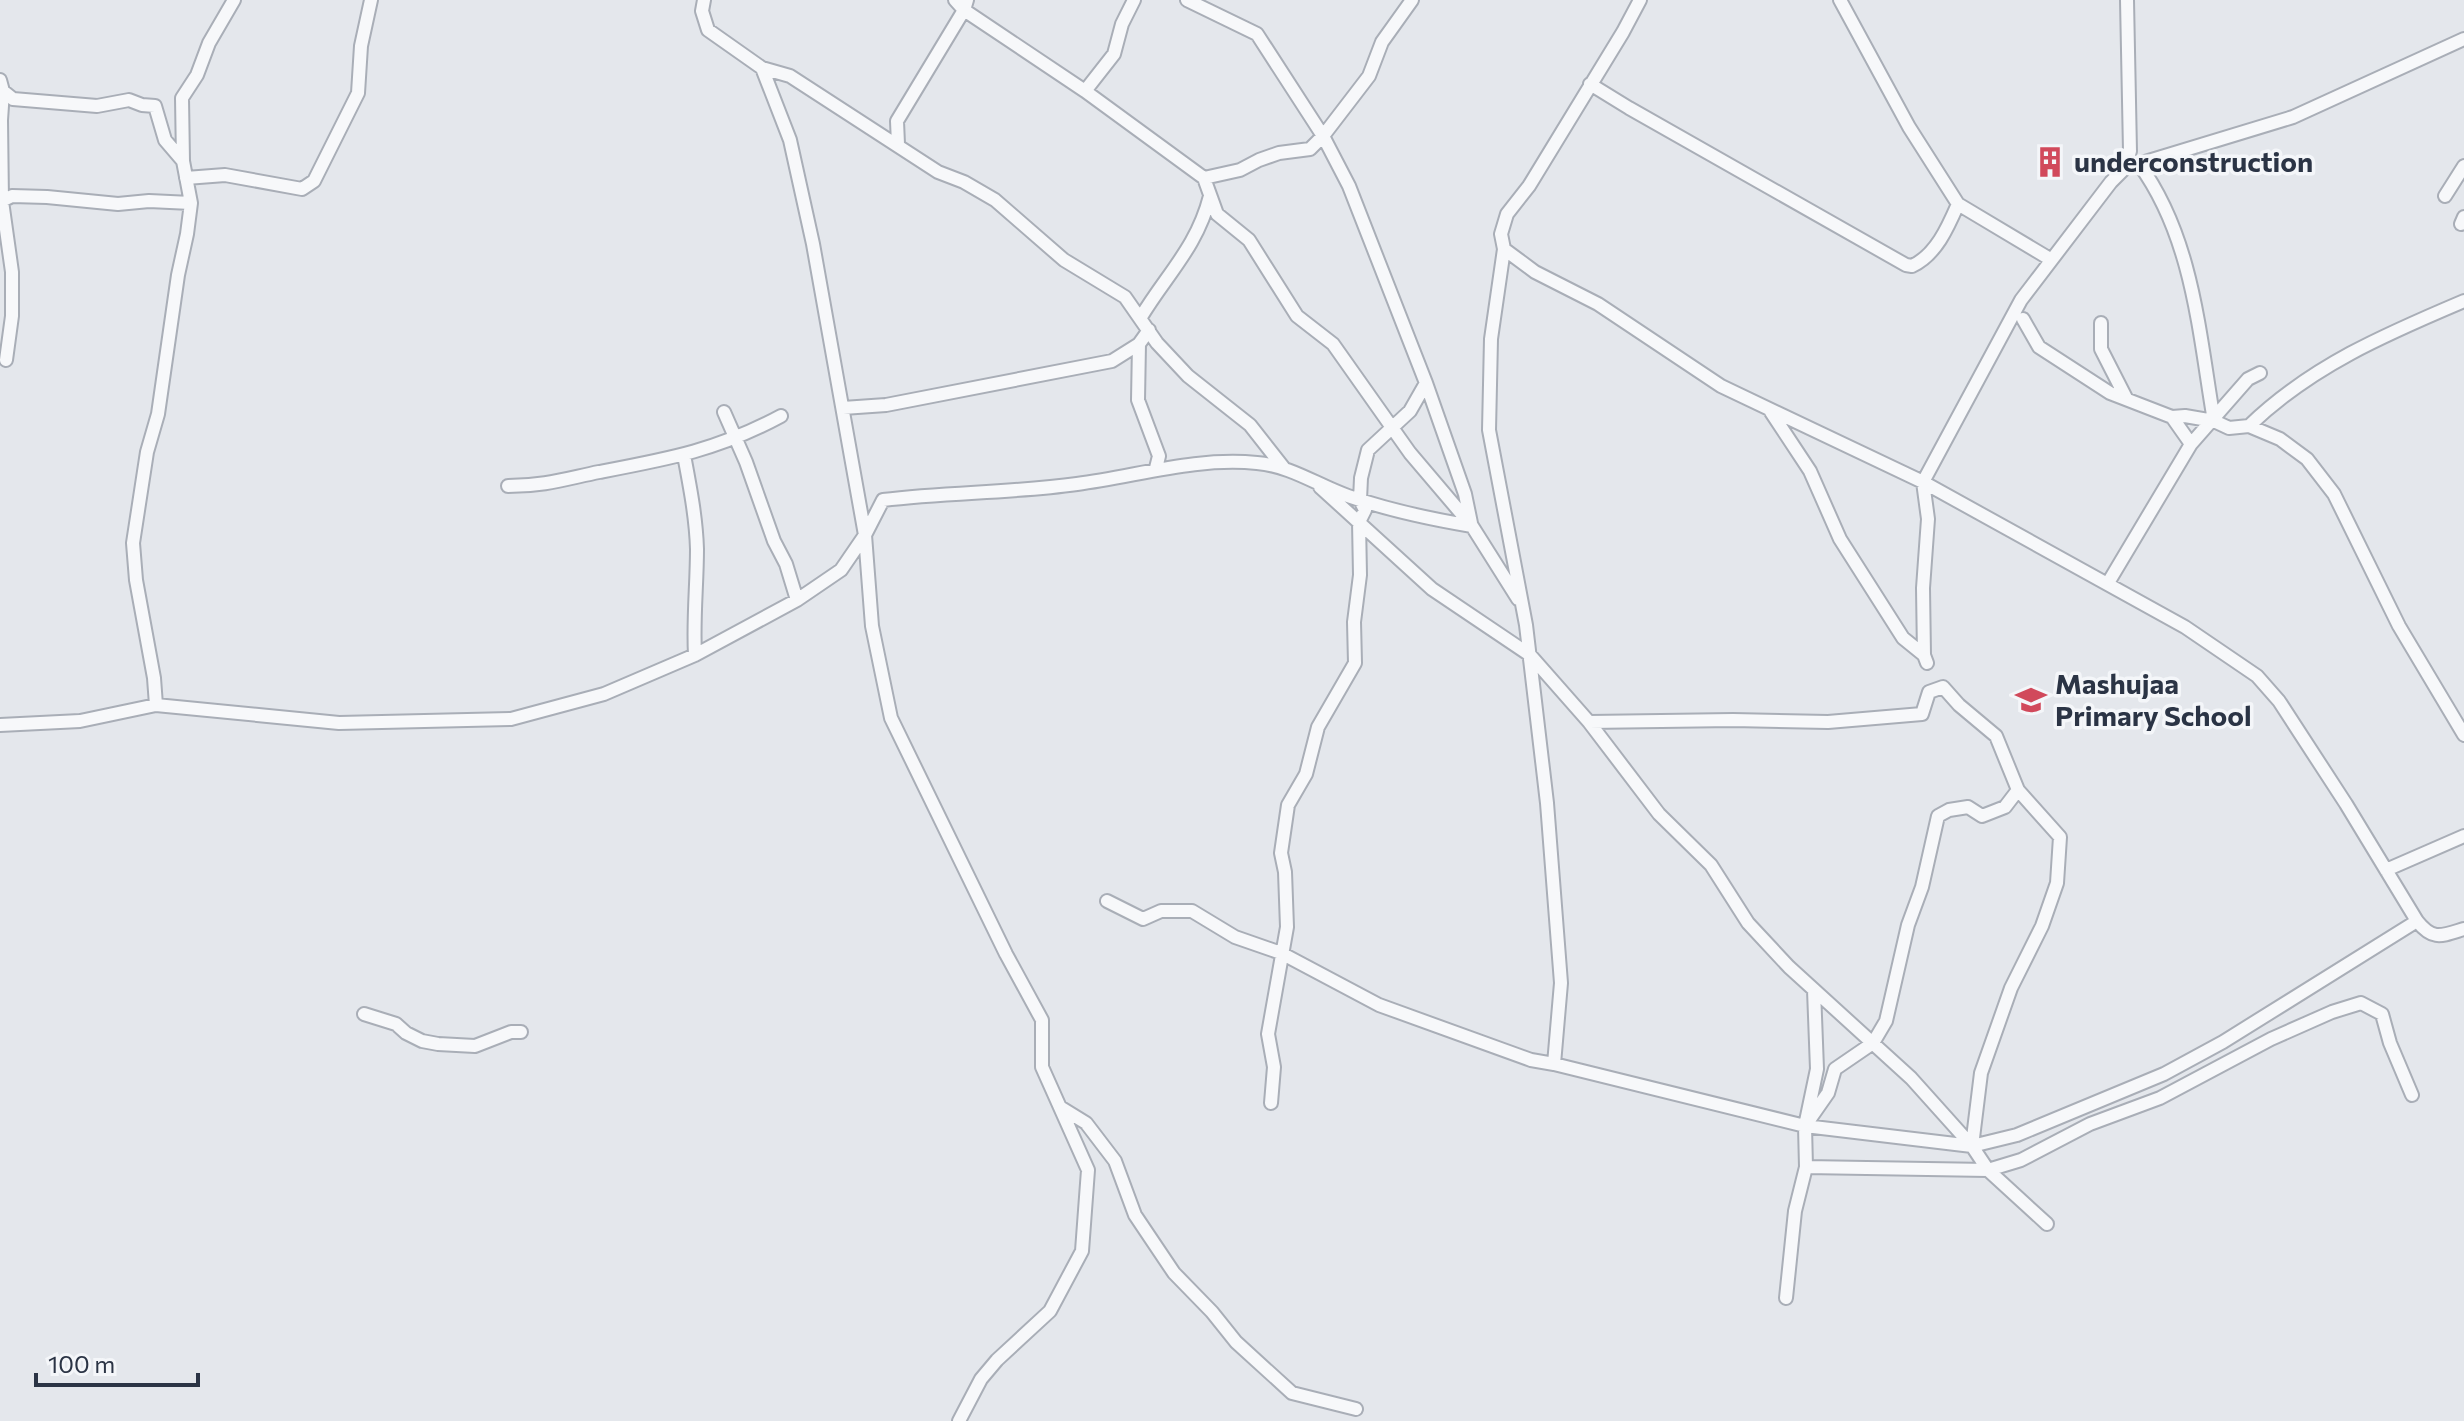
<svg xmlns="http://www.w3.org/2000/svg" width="2464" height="1421" font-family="Commissioner,sans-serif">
<rect width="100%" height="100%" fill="#e4e7ec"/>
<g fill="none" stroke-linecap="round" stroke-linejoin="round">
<defs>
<path id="street" d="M955,0L964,10L1085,91L1204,178L1217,214L1249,240L1297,316L1333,344L1410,453L1472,526L1518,599
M1187,0L1257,34L1323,136L1349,186L1426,383L1410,411L1368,450L1361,478L1360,500L1365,510L1359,522L1360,575L1354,622L1355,663L1318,727L1306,774L1288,805L1281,853L1285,872L1287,927L1268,1034L1274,1067L1271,1103
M1640,0L1623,32L1529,186L1507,214L1501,234L1504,249L1535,272L1598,304L1721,386L1923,482L2185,627L2257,676L2279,701L2346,804L2417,921C2433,941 2441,936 2464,929
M1840,0L1909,127L1958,204L2050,259
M762,68L790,76L938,172L964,182L995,200L1064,260L1125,297L1157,343L1188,376L1250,425L1283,467
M0,80L3,91L13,99L97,106L129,100L142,105L155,106L165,140L183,161
M1590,84L1629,108L1906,265L1912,266C1936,255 1948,227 1958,204
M3,91L1,120L2,201L12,272V316L6,360
M1085,91L1114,54L1122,24L1134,0
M898,144L897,121L964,10L967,0
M2139,164C2193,238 2199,333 2214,421L2229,428L2249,426L2280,439L2307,459L2334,494L2399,626L2464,735
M2132,166L2293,117L2464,39
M186,178L225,175L302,189L314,181L358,93L361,46L371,0
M1204,178L1240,170L1259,160L1279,153L1310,149L1323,136L1369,76L1382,42L1412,0
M2445,196L2464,166
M2,201L12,196L47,197L118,204L149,201L191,203
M2461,224L2464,217
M1504,249L1491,339L1489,430L1526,625L1547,803L1561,983L1554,1064L1805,1126L1972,1146L2017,1135L2164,1074L2223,1042L2417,921
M1141,317C1167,274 1197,247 1210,196
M2023,319L2039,347L2110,393L2172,417L2191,444
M2101,323V349L2126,398
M1139,344L1138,400L1159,456L1156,468
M1426,383L1465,494L1471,523
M843,408L886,405L1112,361L1139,344L1149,330
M724,412L746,462L774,541L786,564L797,600
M1771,412L1810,471L1840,539L1903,638L1924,655
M2172,417L2185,416L2214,421
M2249,426C2311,366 2386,334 2464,301
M684,455C690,487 696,517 697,549C697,584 693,619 695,655
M508,486C544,486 565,479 599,472C668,459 718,450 781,416
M1320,487L1432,589L1530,655L1589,722L1659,814L1711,865L1748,923L1789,967L1911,1078L1972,1146L1988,1170L2047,1224
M2108,583L2191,444L2248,379L2260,373
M1927,663L1924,655L1923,588L1928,519L1923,482L2021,300L2111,182L2125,168L2130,151L2127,0
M156,705L154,678L136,580L133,543L147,452L158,414L178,275L187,234L191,203L183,161L182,98L197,75L209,43L234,0
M1589,722L1733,720L1828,722L1922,714L1929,692L1943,687L1959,705L1996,736L2018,790L2060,837L2057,883L2042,926L2011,988L1981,1073L1972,1146
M0,725L80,721L156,705L339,723L511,719L604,694L695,655L797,600L841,570L865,535L813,244L790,140L762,68L708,30L702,11L704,0
M2386,870L2464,836
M1107,901L1143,919L1161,911H1192L1235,937L1281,953L1379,1005L1531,1060L1554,1064
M364,1014L396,1024L406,1033L422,1041L438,1044L475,1046L511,1032H521
M1060,1107L1086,1123L1115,1161L1135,1215L1174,1273L1212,1312L1236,1342L1292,1393L1356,1409
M1805,1126L1828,1093L1835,1069L1873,1043L1886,1021L1908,925L1922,887L1938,816L1949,810L1968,807L1982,816L2005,807L2018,790
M1806,1167L1988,1170L2021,1160L2090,1124L2160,1098L2271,1039L2332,1012L2361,1003L2382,1014L2390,1043L2412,1095
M1786,1298L1795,1211L1806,1167L1805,1126L1817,1069L1814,990
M959,1421L981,1379L997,1360L1050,1311L1082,1251L1088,1170L1042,1067V1020L1006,954L891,718L872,626L865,535L883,500C948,492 1013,493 1077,484C1138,476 1195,457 1257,463C1291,466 1317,485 1348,496C1388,510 1430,519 1472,526"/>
</defs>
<use href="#street" stroke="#a9aeb7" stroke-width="16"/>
<use href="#street" stroke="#f7f8fa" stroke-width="12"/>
</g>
<defs>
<symbol id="building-bare" viewBox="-9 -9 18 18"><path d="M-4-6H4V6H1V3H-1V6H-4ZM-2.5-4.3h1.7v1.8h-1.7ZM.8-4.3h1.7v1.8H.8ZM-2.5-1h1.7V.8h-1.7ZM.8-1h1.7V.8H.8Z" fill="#d1495b" stroke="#f4f6f9" stroke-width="2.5" paint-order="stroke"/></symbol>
<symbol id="school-bare" viewBox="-9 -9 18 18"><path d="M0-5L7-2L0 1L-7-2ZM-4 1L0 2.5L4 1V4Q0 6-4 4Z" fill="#d1495b" stroke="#f4f6f9" stroke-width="2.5" paint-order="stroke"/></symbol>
</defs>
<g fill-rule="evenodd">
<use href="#building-bare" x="2028" y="140" width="44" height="44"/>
<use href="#school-bare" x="2009" y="678" width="44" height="44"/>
</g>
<g text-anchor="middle" stroke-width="7" stroke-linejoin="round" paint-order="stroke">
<g font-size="28" font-weight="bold" fill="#2b3445" stroke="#f4f6f9" text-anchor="start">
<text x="2074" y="172">underconstruction</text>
<text x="2055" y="694">Mashujaa<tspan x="2055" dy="32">Primary School</tspan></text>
</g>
</g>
<path d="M36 1373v12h162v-12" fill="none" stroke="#2b3445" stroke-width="4"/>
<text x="48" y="1373" font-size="24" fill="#2b3445" stroke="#f4f6f9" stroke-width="6" paint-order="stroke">100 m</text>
</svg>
